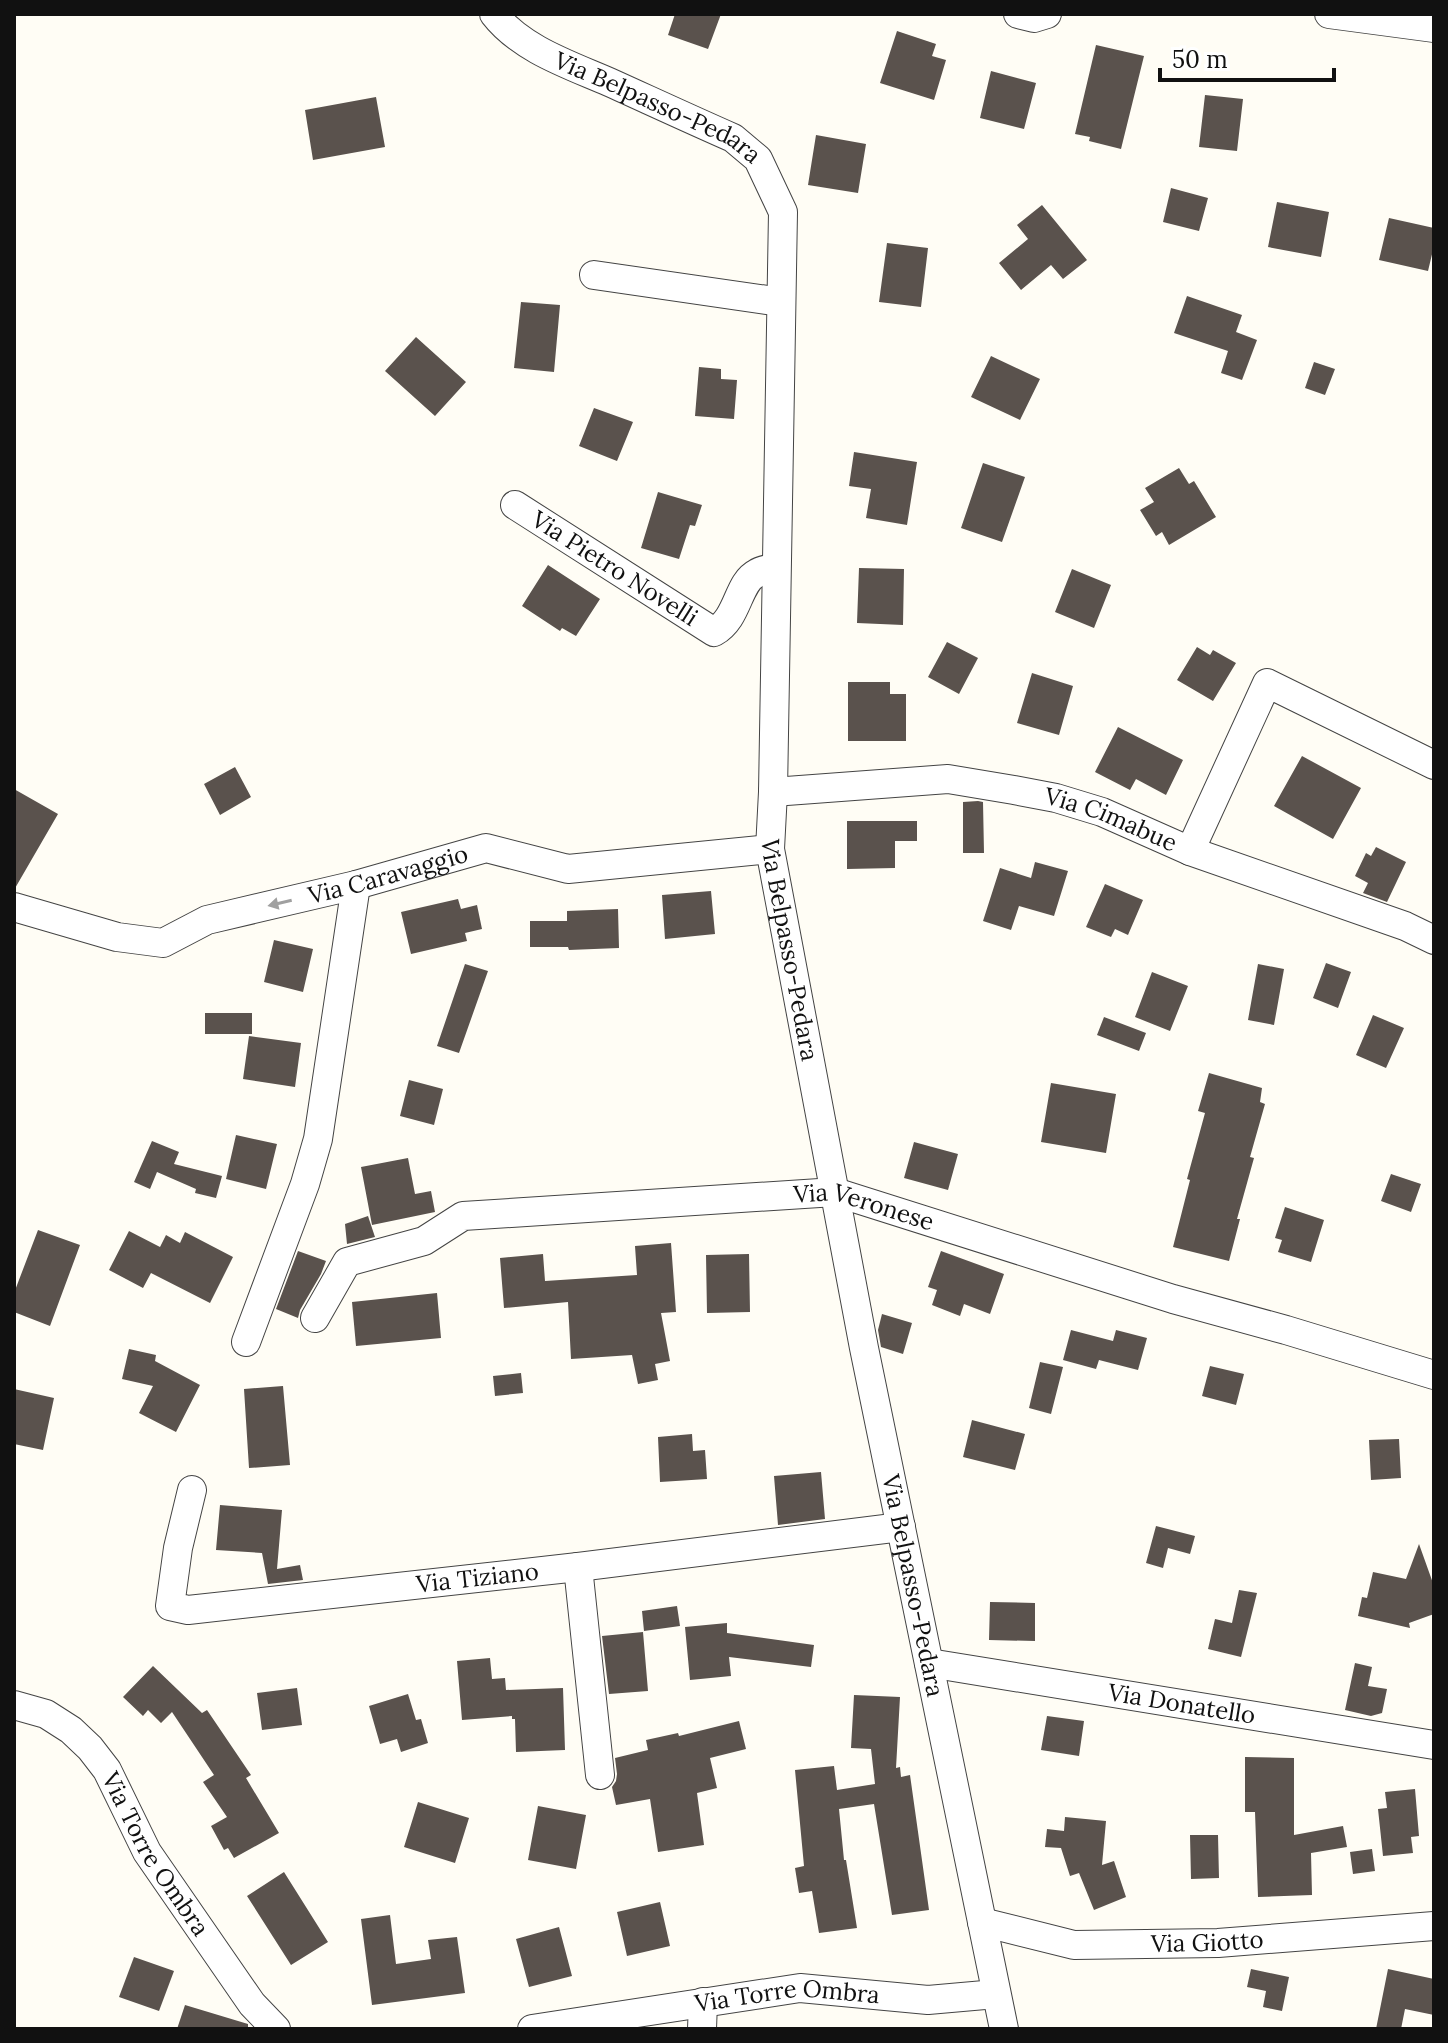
<svg xmlns="http://www.w3.org/2000/svg" width="1448" height="2043" font-family="Lora,serif">
<rect width="100%" height="100%" fill="#fffdf5"/>
<path fill="#5a524d" d="M675,14H721L708,49L668,35Z
M897,31L936,44L932,56L946,60L934,100L880,83Z
M1096,45L1144,56L1121,149L1089,141L1090,137L1075,134Z
M991,71L1036,83L1024,129L980,118Z
M1205,95L1243,99L1237,151L1199,147Z
M376,97L385,147L313,160L305,110Z
M816,135L866,144L858,193L808,185Z
M1171,188L1208,198L1199,231L1163,222Z
M1277,202L1329,212L1321,257L1268,247Z
M1042,205L1087,260L1063,279L1051,265L1021,290L999,263L1028,239L1017,225Z
M1389,218L1434,228V246L1428,271L1379,260Z
M887,243L928,248L921,307L879,302Z
M1187,296L1242,315L1236,332L1257,340L1242,380L1221,373L1228,351L1174,333Z
M521,302L560,305L554,372L514,368Z
M416,337L466,382L435,416L385,371Z
M991,356L1040,379L1020,420L971,397Z
M1314,362L1335,369L1325,395L1305,388Z
M699,367L721,369V379L737,380L734,419L695,416Z
M594,408L633,422L617,461L579,446Z
M854,452L917,462L907,525L866,518L871,489L849,486Z
M983,463L1025,477L1002,542L961,528Z
M1179,468L1189,484L1194,481L1216,517L1169,545L1162,532L1156,536L1140,510L1154,502L1145,488Z
M658,492L702,505L695,526L690,525L679,559L641,548Z
M548,565L600,599L576,636L562,628L560,631L522,606Z
M859,568L904,569L903,625L857,623Z
M1072,569L1111,585L1094,628L1055,612Z
M947,642L978,658L959,694L928,677Z
M1197,647L1210,655L1213,650L1236,663L1213,701L1177,680Z
M1032,673L1073,686L1059,735L1017,723Z
M848,682H890V694H906V741H848Z
M1118,727L1183,760L1166,795L1136,779L1130,790L1095,772Z
M1302,756L1361,788L1333,839L1274,806Z
M235,767L251,797L220,815L204,784Z
M14,789L58,814L14,890Z
M978,801L983,802L984,853H963V802Z
M847,821H917V841H895V868L847,869Z
M1376,847L1406,862L1387,902L1363,893L1368,883L1355,876L1366,853L1371,856Z
M1035,862L1068,871L1054,916L1019,906L1011,930L983,921L1000,868L1031,878Z
M1105,884L1143,900L1128,935L1115,929L1111,937L1086,927Z
M711,891L715,934L665,939L662,895Z
M458,899L461,909L477,905L482,929L465,933L467,941L411,954L401,912Z
M618,909L619,948L569,950L568,947H530V921H567V911Z
M274,940L313,949L303,992L264,982Z
M1326,963L1351,972L1338,1008L1313,998Z
M465,964L488,971L459,1053L437,1046Z
M1258,964L1284,969L1274,1025L1248,1020Z
M1152,972L1188,986L1170,1031L1135,1017Z
M205,1013H252V1034H205Z
M1373,1015L1404,1028L1386,1068L1356,1055Z
M1104,1017L1146,1033L1139,1051L1097,1035Z
M249,1036L301,1043L295,1087L243,1079Z
M1209,1073L1262,1088L1260,1102L1265,1104L1250,1157L1254,1158L1237,1219H1240L1229,1261L1173,1247L1190,1180L1187,1179L1205,1113L1198,1111Z
M409,1080L443,1089L434,1125L400,1116Z
M1051,1083L1116,1094L1106,1153L1041,1142Z
M236,1135L277,1144L266,1189L226,1179Z
M152,1141L179,1152L174,1164L222,1176L216,1198L195,1193L196,1189L157,1172L150,1189L134,1182Z
M914,1142L958,1154L948,1190L904,1178Z
M408,1158L415,1194L431,1191L435,1212L372,1225L361,1167Z
M1391,1174L1421,1184L1411,1212L1381,1201Z
M1285,1207L1324,1220L1311,1262L1278,1252L1282,1240L1275,1238Z
M368,1216L375,1237L347,1244L345,1224Z
M38,1230L80,1245L50,1326L14,1312V1293Z
M129,1231L160,1247L166,1235L180,1243L185,1232L233,1257L210,1303L151,1273L143,1288L109,1270Z
M671,1243L676,1312L661,1313L670,1361L655,1364L658,1380L638,1384L632,1355L571,1359L568,1302L504,1308L500,1258L543,1254L545,1281L637,1275L635,1246Z
M298,1251L326,1261L321,1274L300,1310L298,1318L276,1309Z
M941,1251L1004,1274L990,1314L964,1304L960,1316L932,1305L937,1290L928,1287Z
M749,1254L750,1312L707,1313L706,1255Z
M437,1293L441,1338L356,1346L352,1302Z
M882,1314L912,1323L903,1354L881,1347L878,1330Z
M1071,1330L1113,1341L1116,1330L1147,1338L1138,1370L1099,1360L1096,1369L1063,1360Z
M129,1349L156,1355L155,1361L200,1385L176,1432L139,1413L153,1386L122,1379Z
M1040,1362L1063,1367L1051,1414L1029,1408Z
M1210,1366L1244,1374L1236,1405L1202,1396Z
M521,1373L523,1393L495,1396L493,1376Z
M283,1386L290,1465L249,1468L244,1389Z
M14,1389L54,1398L43,1450L14,1444Z
M972,1420L1025,1434L1015,1470L963,1457Z
M692,1434L693,1451L705,1450L707,1479L660,1482L658,1437Z
M1399,1439L1401,1478L1371,1480L1369,1440Z
M821,1472L825,1519L778,1525L774,1476Z
M220,1505L282,1510L277,1569L300,1565L303,1580L268,1584L262,1553L216,1550Z
M1156,1526L1195,1536L1190,1554L1168,1548L1163,1568L1146,1563Z
M1419,1544L1434,1586V1614L1409,1623L1410,1628L1358,1616L1362,1597L1367,1598L1373,1572L1406,1579Z
M1239,1590L1257,1593L1241,1657L1208,1649L1215,1619L1232,1623Z
M990,1602L1035,1603V1641L989,1640Z
M677,1606L680,1626L644,1631L642,1611Z
M727,1623V1633L814,1645L811,1667L729,1657L731,1676L690,1680L685,1627Z
M643,1632L648,1691L609,1694L602,1636Z
M490,1658L492,1679L505,1678L506,1690L563,1688L565,1750L516,1752L515,1719H512V1716L462,1720L457,1661Z
M1355,1663L1372,1667L1368,1686L1387,1689L1382,1713L1371,1716L1345,1710Z
M153,1666L202,1713L207,1710L251,1775L246,1778L279,1833L234,1858L228,1848L224,1850L211,1826L227,1817L203,1782L214,1775L172,1712L161,1723L148,1710L143,1716L123,1697Z
M297,1688L302,1725L262,1730L257,1693Z
M408,1694L416,1720L421,1719L428,1743L401,1752L397,1739L380,1744L369,1706Z
M854,1695L900,1697L896,1768L900,1767L901,1777L910,1775L929,1910L892,1915L874,1804L839,1809L844,1860H846L857,1928L819,1933L812,1891L799,1893L795,1868L804,1866L795,1770L834,1766L837,1790L875,1784L871,1749L851,1748Z
M1047,1716L1084,1721L1079,1756L1041,1750Z
M739,1721L746,1749L710,1758L717,1788L697,1793L704,1845L658,1852L650,1799L616,1805L612,1787L616,1781L617,1774L615,1758L648,1750L646,1740L678,1733L679,1736Z
M1245,1757L1294,1758V1835L1343,1826L1347,1847L1311,1853L1312,1895L1258,1897L1255,1812H1245Z
M1415,1789L1419,1836L1411,1837L1413,1853L1383,1856L1378,1809L1387,1808L1385,1792Z
M418,1802L469,1818L455,1863L404,1847Z
M538,1806L586,1815L576,1869L528,1860Z
M1065,1817L1106,1821L1102,1865L1114,1861L1126,1897L1094,1910L1079,1873L1070,1876L1061,1848L1045,1847L1047,1829L1064,1831Z
M1190,1835H1218L1219,1878L1191,1879Z
M1372,1849L1375,1871L1353,1874L1350,1852Z
M284,1872L328,1942L291,1965L247,1896Z
M660,1902L670,1946L627,1956L617,1912Z
M390,1915L396,1964L431,1959L428,1940L457,1937L465,1993L372,2005L361,1919Z
M559,1927L572,1976L529,1987L516,1939Z
M134,1957L174,1971L159,2011L119,1997Z
M1251,1969L1289,1977L1282,2011L1263,2007L1266,1991L1247,1987Z
M1388,1969L1434,1979V2015L1405,2009L1401,2029H1376Z
M185,2005L248,2024V2029H177Z"/>
<g fill="none" stroke-linecap="round" stroke-linejoin="round">
<defs>
<g id="minor">
<path id="s1" d="M494,14C521,49 570,65 609,82C651,101 692,120 733,138L758,159L783,212L773,792L770,849L864,1348L1004,2029"/>
<path d="M1018,14L1034,18L1047,14"/>
<path d="M1329,14L1434,28"/>
<path d="M594,275L781,302"/>
<path id="s2" d="M515,505L714,632C739,618 737,583 757,573C762,569 770,569 776,568"/>
<path id="s3" d="M773,792L948,779L1014,790L1056,798L1102,812L1190,851L1405,926L1434,940"/>
<path d="M1190,851L1267,683L1434,765"/>
<path id="s4" d="M14,907L117,937L163,943L207,920L356,885L486,848L568,869L770,849"/>
<path id="s5" d="M315,1318L347,1262L424,1241L463,1216L835,1192L1173,1299L1286,1330L1434,1375"/>
<path d="M246,1342L305,1184L318,1139L356,885"/>
<path id="s6" d="M192,1490L178,1548L170,1606L188,1610L578,1567L901,1527"/>
<path d="M578,1567L600,1775"/>
<path id="s7" d="M929,1663L1434,1745"/>
<path id="s8" d="M14,1705L46,1714L71,1730L90,1748L107,1770L147,1852L252,2004L276,2029"/>
<path id="s9" d="M982,1922L1074,1945L1218,1943L1434,1926"/>
<path id="s10" d="M532,2029L800,1988L928,2000L996,1994"/>
<path d="M702,2029L703,2002"/>
</g>
</defs>
<use href="#minor" stroke="#444" stroke-width="30"/>
<use href="#minor" stroke="#fff" stroke-width="28"/>
</g>
<defs><path id="oneway-solid" d="M-6-.8H1V-3.2L6.5 0L1 3.2V.8H-6Z" transform="scale(2)"/></defs>
<use fill="#a0a0a0" href="#oneway-solid" transform="translate(280 903) rotate(167)"/>
<g text-anchor="middle" stroke-width="8" stroke-linejoin="round" paint-order="stroke">
<g font-size="24" fill="#111" stroke="#fff">
<text dy="8" stroke="none"><textPath href="#s1" startOffset="190">Via Belpasso-Pedara</textPath></text>
<text dy="8" stroke="none"><textPath href="#s2" startOffset="118">Via Pietro Novelli</textPath></text>
<text dy="8" stroke="none"><textPath href="#s3" startOffset="344">Via Cimabue</textPath></text>
<text dy="8" stroke="none"><textPath href="#s4" startOffset="390">Via Caravaggio</textPath></text>
<text dy="8" stroke="none"><textPath href="#s1" startOffset="1102">Via Belpasso-Pedara</textPath></text>
<text dy="8" stroke="none"><textPath href="#s5" startOffset="594">Via Veronese</textPath></text>
<text dy="8" stroke="none"><textPath href="#s6" startOffset="428">Via Tiziano</textPath></text>
<text dy="8" stroke="none"><textPath href="#s1" startOffset="1750">Via Belpasso-Pedara</textPath></text>
<text dy="8" stroke="none"><textPath href="#s7" startOffset="256">Via Donatello</textPath></text>
<text dy="8" stroke="none"><textPath href="#s8" startOffset="214">Via Torre Ombra</textPath></text>
<text dy="8" stroke="none"><textPath href="#s9" startOffset="228">Via Giotto</textPath></text>
<text dy="8" stroke="none"><textPath href="#s10" startOffset="258">Via Torre Ombra</textPath></text>
</g>
</g>
<rect width="1448" height="2043" fill="none" stroke="#111111" stroke-width="32"/>
<path d="M1160 68v12h174v-12" fill="none" stroke="#111111" stroke-width="4"/>
<text x="1172" y="68" font-size="24" fill="#111111" stroke="#ffffff" stroke-width="6" paint-order="stroke">50 m</text>
</svg>
